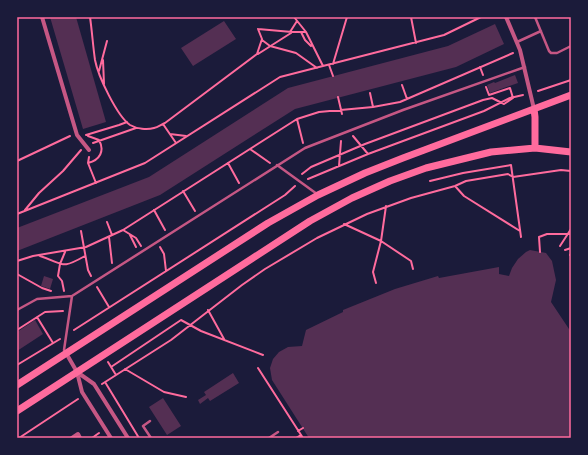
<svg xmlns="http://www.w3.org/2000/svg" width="588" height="455" font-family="'Archivo Narrow',sans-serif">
<rect width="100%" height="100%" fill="#1b1b3a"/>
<path fill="#542f53" d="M50,17H76L106,122L83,129Z
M224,21L236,39L193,66L181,48Z
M495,24L504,44L456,67L295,109L160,195L17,251V228L149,177L288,88L448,46Z
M515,75L518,83L490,93L487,85L494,82L495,83Z
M530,250L546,253L552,261L556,280L551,302L571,332V438H309L272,380L270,368L273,359L279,352L288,347L302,346L306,330L343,312V310L395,289L438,276L439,278L499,267V274L509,276L512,268L518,259L526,252Z
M44,276L53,279L50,289L41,286Z
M35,320L43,334L17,351V332Z
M233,373L239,383L210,401L208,398L200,404L198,400L206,395L204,392Z
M163,398L181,426L167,435L149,407Z"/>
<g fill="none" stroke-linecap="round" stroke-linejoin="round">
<path stroke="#ff6b9d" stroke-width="2" d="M90,17C92,31 93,46 95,60C98,76 117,116 130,125C137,129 147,130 154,128C158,127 162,124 165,123L257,54L262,39L258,29
M294,17L306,32L323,66
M411,17L416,43
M258,29L292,32H306
M290,32L297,21
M301,32L305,40L311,46
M262,40L270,46L296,53L317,68
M258,54L291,33
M103,60L104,84
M333,64L347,17
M329,65L333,76
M480,67L483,75
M99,71L107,41
M402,85L407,99
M486,87L489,95L510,88L513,98
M538,91L571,80
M370,93L373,107
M338,97L342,114
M297,119L303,143
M163,124L176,143
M170,134L186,136
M86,135L119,125L127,122
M88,136L99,140C105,151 100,160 88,163
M353,136L368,154
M93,143L136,128
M250,149L270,163
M89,157L88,163L96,183
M17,161L70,136
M228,163L239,183
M339,166L341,141
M302,174L311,167L365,144L483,100L492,98L504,104L513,98
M308,179L368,154L484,111L510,98L523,95
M430,181L463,173L511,165L521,237
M455,186L464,196L520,231
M183,191L195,211
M25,210L39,193L63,171L81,150
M154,210L165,230
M17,214L145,163L280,77L444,35L481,17
M107,222L112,235
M344,224L381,241L411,261L413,269
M123,230L136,238L141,246
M81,231L88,270L91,276
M130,235L136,247
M109,237L112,263
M560,246L571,229
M160,247L164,254L166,271
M565,250L571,248
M540,252L539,237L547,234H571
M570,255L571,254
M40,256C65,264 60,270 85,256
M17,261L33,256L86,247L123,230L297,119L319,112L373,107L400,102L513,53
M17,274L42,288L51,291
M376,283L373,272L381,241L386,206
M97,287L109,307
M64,291L62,281L58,276L60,264L65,252
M208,310L224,339
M37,317L53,343
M17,330L45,312L63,311
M74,330L285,195L295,186
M108,362L116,375
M17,365L60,339
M111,367L181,320L201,331L263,355
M258,368L303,438
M125,369L164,392L186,397
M105,382L139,438
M102,384L171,340L242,285L265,269L317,238L367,214L411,198L455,186L466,181L508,174L513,177L561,170L571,171
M298,431L303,428
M19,438L78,399
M92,438L99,433
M296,438L301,435"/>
<path stroke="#c65784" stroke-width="2.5" d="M535,17L549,51L551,53H557L571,46
M571,17V18
M517,42L541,31
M277,165L317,194
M17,310L37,299L72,296L305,148L403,110L525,67
M66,353L64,350L72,296
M150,421L143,426L151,438
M269,438L278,432"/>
<path stroke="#c65784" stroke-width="4" d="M42,17L77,135L89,150
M506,17L520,50L534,109
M66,353L77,372L82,392L111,438
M77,372L94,384L128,438
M72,438L78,434L80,438"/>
<path stroke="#ff6b9d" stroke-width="7" d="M534,109L535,117V148
M17,385L268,223L318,195L365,173L403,158L571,95
M17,411L310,221L352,198L390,181L426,168L491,152L535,148L571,152"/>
</g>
<rect width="588" height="455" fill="none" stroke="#1b1b3a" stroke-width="36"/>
<rect x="18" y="18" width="552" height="419" fill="none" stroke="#ff6b9d" stroke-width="1.5"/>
</svg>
